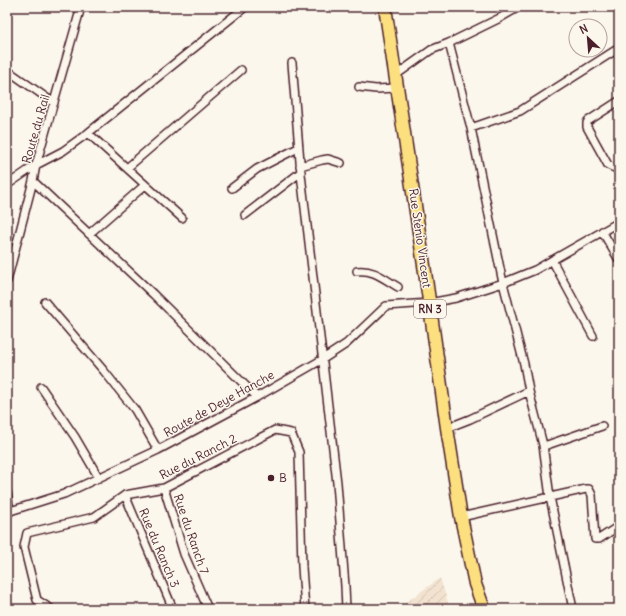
<svg xmlns="http://www.w3.org/2000/svg" width="626" height="616" font-family="Delius,sans-serif">
<defs>
<pattern id="industrial-furrows" width="10" height="10" patternUnits="userSpaceOnUse"><rect width="10" height="10" fill="#f2e2cf"/><path d="M-1 1l2-2M0 10L10 0M9 11l2-2" fill="none" stroke="#d1c1b2"/></pattern>
</defs>
<rect width="100%" height="100%" fill="#fbf7ec"/>
<filter id="ink" filterUnits="userSpaceOnUse"><feTurbulence type="fractalNoise" baseFrequency=".025" numOctaves="2"/><feDisplacementMap in="SourceGraphic" scale="8" xChannelSelector="R" yChannelSelector="G"/><feConvolveMatrix kernelMatrix="1 2 1 2 8 2 1 2 1" color-interpolation-filters="sRGB"/></filter>
<g filter="url(#ink)">
<path fill="url(#industrial-furrows)" d="M440,578L450,609H397Z"/>
<g fill="none" stroke-linecap="round" stroke-linejoin="round">
<defs>
<path id="minor" d="M292,63L301,174L337,483L345,586L346,609
M7,70L54,103
M396,75L431,50L449,43L500,18L519,7
M359,87L376,89L397,88
M619,101L588,121L587,123V127L608,165L619,170
M471,128L520,111L619,48
M88,133L182,218
M300,166L322,160L328,159L341,163
M127,168L241,70
M33,181L153,294L257,397
M7,185L36,165L63,151L88,133L245,7
M232,188L257,169L298,148
M245,215L301,172
M602,231L619,260
M89,234L145,185
M552,260L593,336
M357,271C374,269 384,279 398,287
M7,281L33,181L36,165L81,7
M45,302L104,371L135,410L158,450
M41,387L75,437L99,478
M529,391L543,445H547L602,426
M447,428L470,419L529,391L524,364L503,283L471,128L449,43
M543,445L550,497L573,609
M164,488L184,554L208,609
M7,492L10,512
M125,495L173,609
M7,512L64,494L158,450L257,397L323,359L346,344L386,306L429,303L456,298L503,283L535,270L619,222
M461,517L586,489H589L592,495L595,539H599L619,526
M51,609L37,600L24,547L27,533L94,517L125,495L164,488L275,430L291,433L299,452L302,567L305,609"/>
<path id="primary" d="M385,7L425,272L447,428L461,517L475,584L484,609"/>
</defs>
<use href="#minor" stroke="#4a1f2b" stroke-width="10"/>
<use href="#primary" stroke="#4a1f2b" stroke-width="15"/>
<use href="#minor" stroke="#fbf7ec" stroke-width="7"/>
<use href="#primary" stroke="#fce080" stroke-width="12"/>
</g>
</g>
<circle fill="#4a1f2b" stroke="#fbf7ec" stroke-width="1.5" cx="271" cy="478" r="4"/>
<g text-anchor="middle" stroke-width="3" stroke-linejoin="round" paint-order="stroke">
<rect fill="#fbf7ec" stroke="#7f6065" stroke-width="1" x="414" y="300" width="32" height="18" rx="3"/>
<g font-size="11" font-weight="bold" fill="#4a1f2b">
<text x="430" y="313">RN 3</text>
</g>
<g font-size="12" fill="#4a1f2b" stroke="#fbf7ec">
<text transform="translate(36 129) rotate(-74)" y="4">Route du Rail</text>
<text transform="translate(420 238) rotate(82)" y="4">Rue Sténio Vincent</text>
<text transform="translate(219 404) rotate(-29)" y="4">Route de Deye Hanche</text>
<text transform="translate(198 457) rotate(-27)" y="4">Rue du Ranch 2</text>
<text transform="translate(191 534) rotate(71)" y="4">Rue du Ranch 7</text>
<text transform="translate(159 548) rotate(67)" y="4">Rue du Ranch 3</text>
</g>
<g font-size="12" fill="#4a1f2b" stroke="#fbf7ec" text-anchor="start">
<text x="279" y="482">B</text>
</g>
</g>
<rect width="626" height="616" fill="none" stroke="#fbf7ec" stroke-width="24"/>
<rect x="12" y="12" width="602" height="592" fill="none" stroke="#4a1f2b" stroke-width="1.5" filter="url(#ink)"/>
<g transform="translate(588 38) rotate(334)"><circle r="19" fill="#fbf7ec" stroke="#b4a19f"/>
<path d="M0-3L7 15L0 10L-7 15Z" fill="#4a1f2b"/>
<text y="-6" font-size="11" font-weight="bold" text-anchor="middle" fill="#4a1f2b">N</text>
</g>
</svg>
